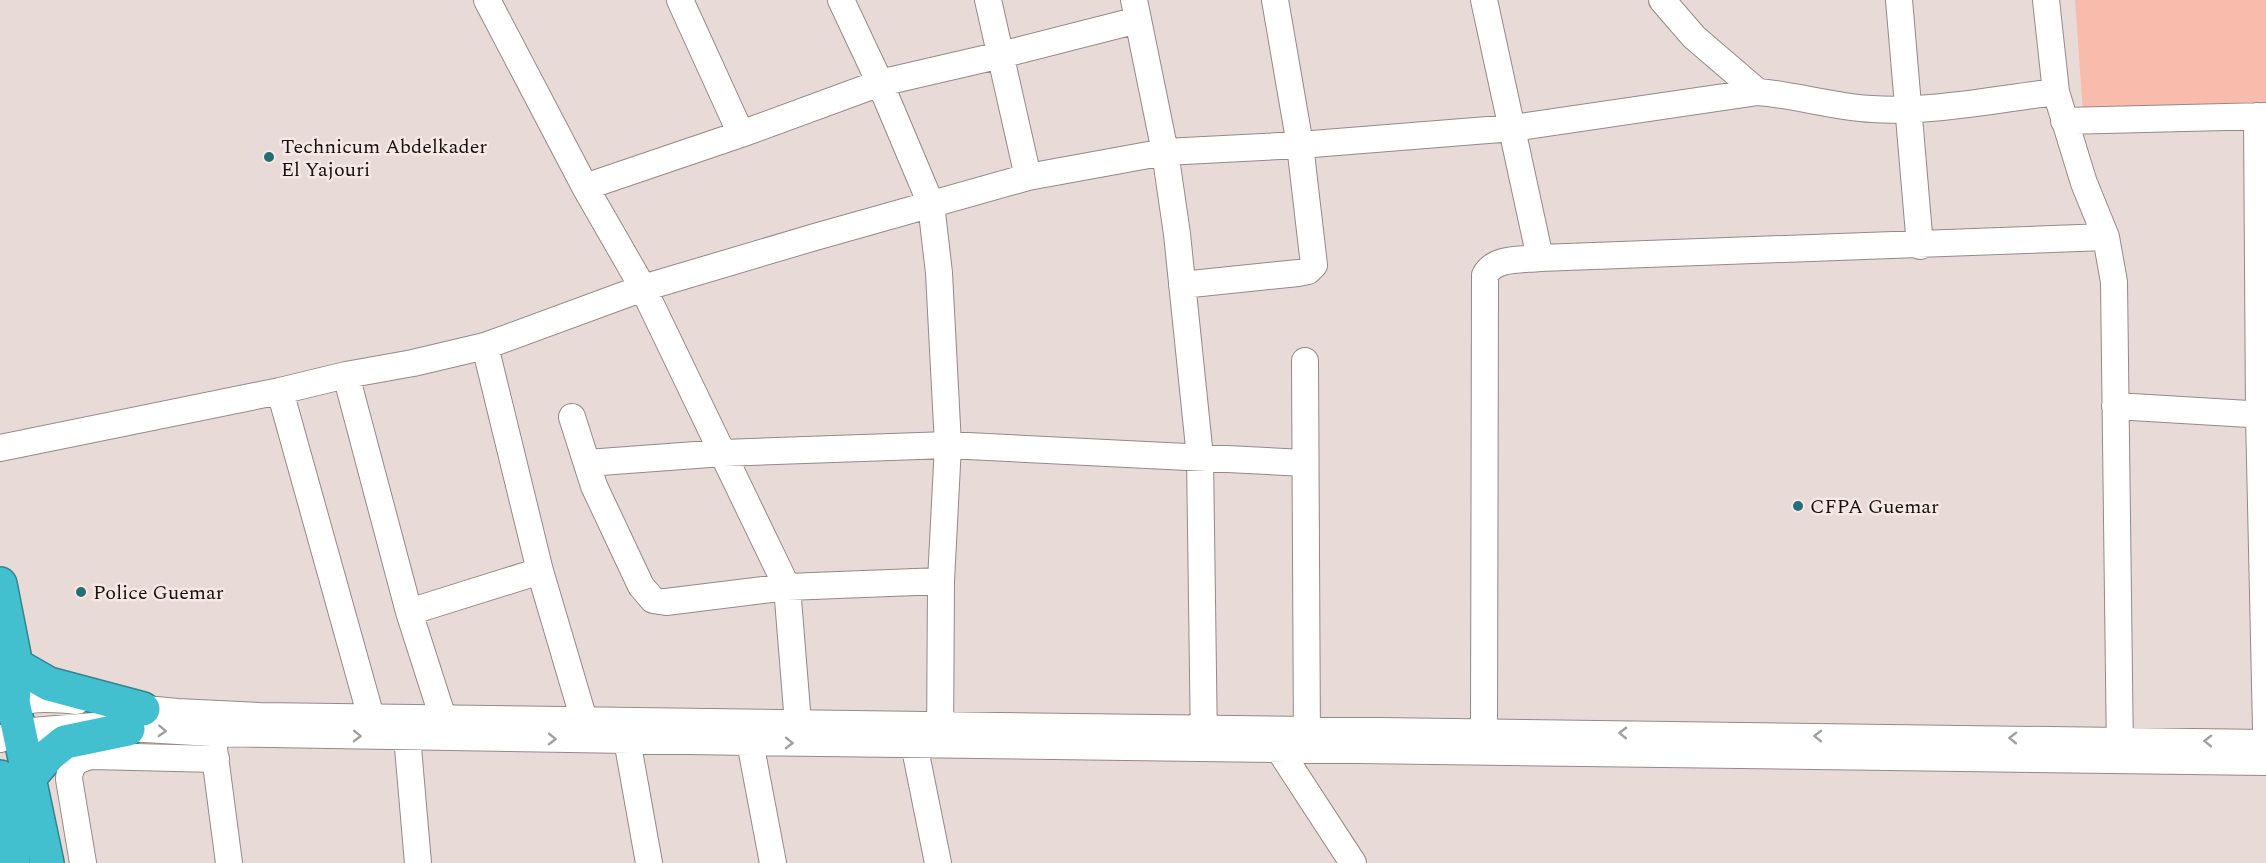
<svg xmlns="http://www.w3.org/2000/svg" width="2266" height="863" font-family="Spectral,serif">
<rect width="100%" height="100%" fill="#e8dbd7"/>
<path fill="#f9bbab" d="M2075,0H2266V103L2083,112Z"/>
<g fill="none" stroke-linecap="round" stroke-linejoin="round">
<defs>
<path id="minor" d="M487,0L585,187L643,288L787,587L798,723
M680,0L741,134
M841,0L880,83L1001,55L1138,20
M988,0L1028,177
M1134,0L1165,152L1177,234L1200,457L1204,745
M1484,0L1540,258L2106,237
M1662,0L1694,37L1758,92
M1899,0L1920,246
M2046,0L2056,92L2084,183L2106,237L2114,282L2120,755
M2257,116L2259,415L2266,728
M2064,121L2266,116
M585,187L741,134L880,83L931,204L939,273L948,445L941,581L940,743
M1182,285L1298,273L1308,271L1314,265L1300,145L1275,0
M485,346L540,571L584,720
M1305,361L1307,745
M346,375L409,612L443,718
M280,391L346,375L413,363L485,346L643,288L815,237L1028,177L1165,152L1300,145L1513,128L1758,92C1796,95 1833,107 1872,109C1929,113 1998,99 2056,92
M2115,406L2266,415
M572,417L594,486L641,586L653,600L666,602L787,587L941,581
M0,448L280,391L371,717
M587,463L723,453L948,445L1305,463
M409,612L540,571
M125,707L177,712L260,716L2266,743
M0,708C24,697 51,698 77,701
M1484,731L1485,275C1495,257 1521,260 1540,258
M407,736L418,863
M0,739L19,732L94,726L212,733L750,742L2266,762
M627,740L649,863
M213,741L229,863
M750,742L773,863
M914,744L938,863
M1278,748L1353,863
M83,863L69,779C70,764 77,759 92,756L216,759"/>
<path id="highway" d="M0,584L16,665L13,702L47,863
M16,665L49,684L143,709
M0,777L13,863
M29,778L50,754L65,742L128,729"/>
</defs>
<use href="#minor" stroke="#958985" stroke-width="28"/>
<use href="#highway" stroke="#33838c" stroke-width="36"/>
<use href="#minor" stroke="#fff" stroke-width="26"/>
<use href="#highway" stroke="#43c0cf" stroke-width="33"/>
</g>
<defs><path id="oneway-chevron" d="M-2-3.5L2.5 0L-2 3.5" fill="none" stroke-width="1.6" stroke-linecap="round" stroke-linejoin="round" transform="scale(1.5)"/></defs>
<g stroke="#a2a09f">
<use href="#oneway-chevron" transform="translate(162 731) rotate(3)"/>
<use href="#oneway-chevron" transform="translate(1623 733) rotate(-179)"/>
<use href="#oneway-chevron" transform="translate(357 736) rotate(1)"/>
<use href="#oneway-chevron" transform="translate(1818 736) rotate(-179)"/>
<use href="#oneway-chevron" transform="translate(2013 738) rotate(-179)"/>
<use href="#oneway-chevron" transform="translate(552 739) rotate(1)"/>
<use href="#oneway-chevron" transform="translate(2208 741) rotate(-179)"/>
<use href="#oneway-chevron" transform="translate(789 743) rotate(1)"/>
</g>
<g fill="#246e77" stroke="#f6e8e4" stroke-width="2">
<circle cx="269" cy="157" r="6"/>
<circle cx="1798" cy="506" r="6"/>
<circle cx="81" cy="592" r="6"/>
</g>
<g text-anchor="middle" stroke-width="5" stroke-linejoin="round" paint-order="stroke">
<g font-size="20" fill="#161110" stroke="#f6e8e4" text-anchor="start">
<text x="281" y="153">Technicum Abdelkader<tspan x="281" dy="23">El Yajouri</tspan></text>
<text x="1810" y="513">CFPA Guemar</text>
<text x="93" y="599">Police Guemar</text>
</g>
</g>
</svg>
